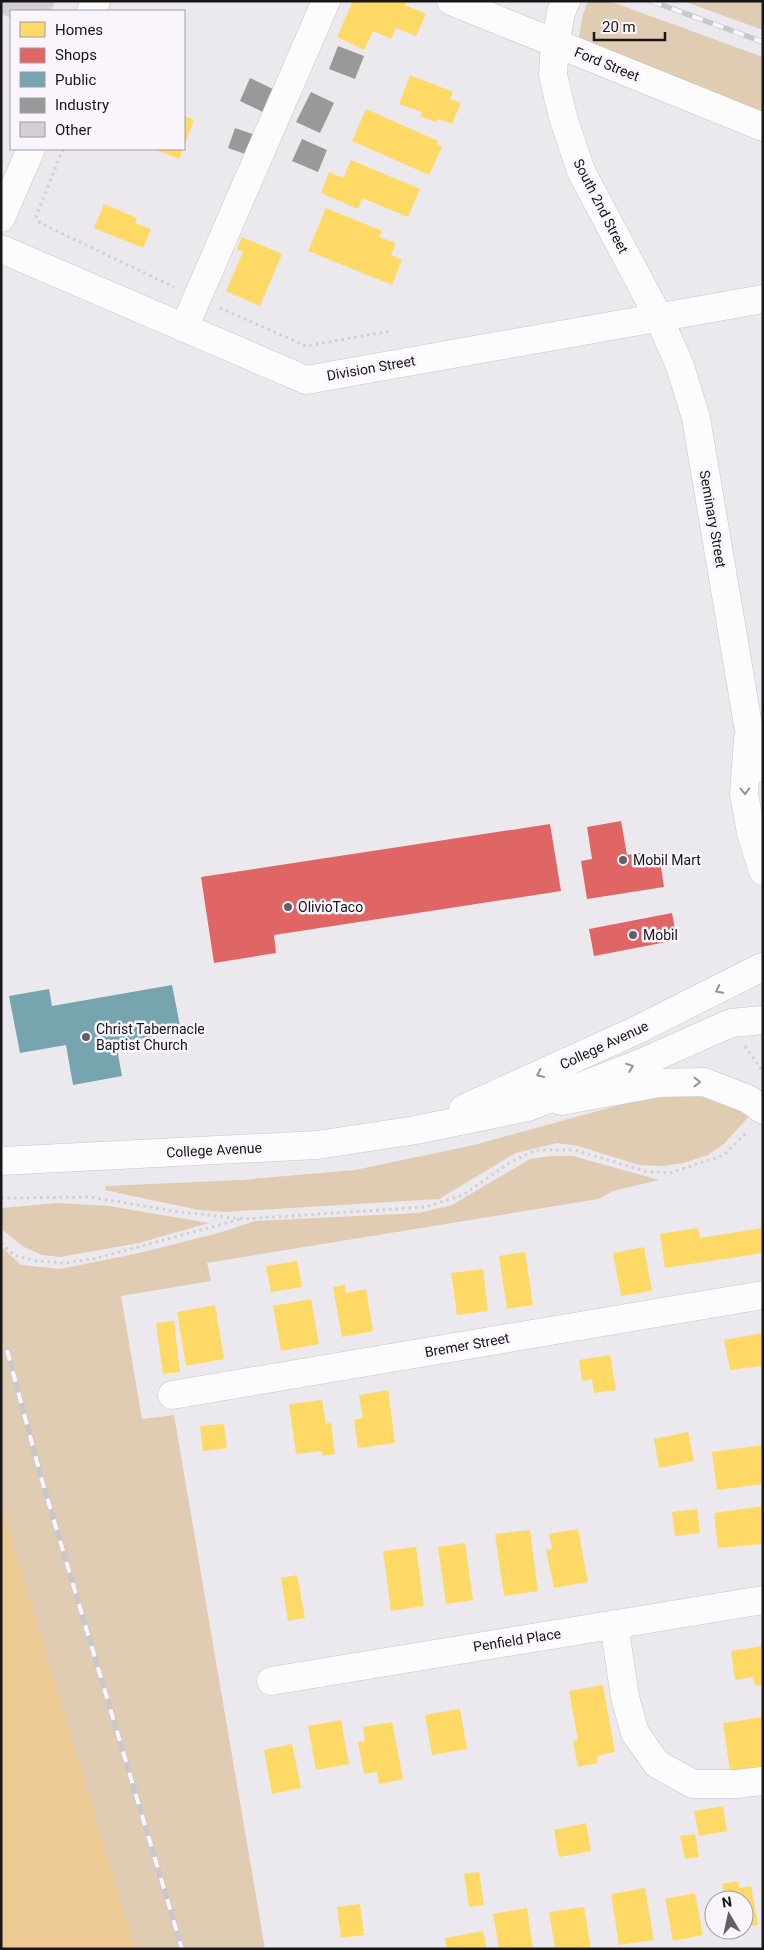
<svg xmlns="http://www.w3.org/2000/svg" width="764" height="1950" font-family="Roboto,sans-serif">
<rect width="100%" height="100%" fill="#ece9ee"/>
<path fill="#e0ccb2" d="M588,1H609L763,57V115L578,41L583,14Z
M683,1H763V30Z
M708,1093L752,1113L724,1144L708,1155L684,1163L663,1166L639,1165L578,1146L557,1143L516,1153L439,1199L225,1212L198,1210L105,1190L106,1186L241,1180L355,1170L474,1145L659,1094Z
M551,1156H573L659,1180L613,1191L598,1199L207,1263L211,1281L121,1296L142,1419L174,1415L265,1949H134L1,1504V1246L21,1265L60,1269L139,1253L222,1232L255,1221L419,1213L452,1205L530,1159Z
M58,1203L109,1206L209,1223L139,1243L60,1257L42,1255L24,1247L1,1229V1208Z"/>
<path fill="#edc994" d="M1,1503L135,1949H1Z"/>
<path fill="#ffd966" d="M353,1H407L405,5L426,14L416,36L396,28L391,39L373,31L364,50L337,37Z
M410,75L453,92L450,99L461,103L452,124L438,119L436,122L420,116L422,112L399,104Z
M366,109L438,141L437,144L442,147L429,175L352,141Z
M184,116L194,120L184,146Z
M153,149H183L179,159Z
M351,160L420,189L408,217L362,198L358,209L321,193L329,172L343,178Z
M104,204L137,218L135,223L151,229L143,248L94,228Z
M326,208L382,231L379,237L396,243L391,255L402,260L392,285L308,251Z
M242,237L282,254L260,306L226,291L243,252L237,249Z
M698,1228L700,1238L763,1228V1253L665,1268L660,1234Z
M644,1247L652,1291L621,1296L613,1253Z
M525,1252L533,1305L507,1309L499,1256Z
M297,1261L302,1287L271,1292L266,1266Z
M483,1269L488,1311L457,1315L451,1273Z
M345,1285L346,1293L366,1289L373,1331L342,1337L333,1287Z
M311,1299L319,1344L281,1351L273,1306Z
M215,1305L224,1359L186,1366L177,1312Z
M174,1321L180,1372L163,1374L156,1323Z
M763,1333V1366L730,1370L724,1340Z
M610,1355L616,1390L594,1393L592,1379L582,1381L579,1360Z
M388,1390L395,1443L358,1448L354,1420L363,1418L359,1395Z
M322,1400L326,1424L331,1423L335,1454L322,1456L321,1451L296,1454L289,1404Z
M224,1424L227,1448L203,1451L200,1426Z
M688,1432L694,1461L659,1468L654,1439Z
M763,1445V1484L717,1490L712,1452Z
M763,1506V1544L718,1548L714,1513Z
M697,1509L700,1533L675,1536L672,1512Z
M578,1529L588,1582L554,1588L546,1550L552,1549L549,1534Z
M530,1530L538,1591L504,1596L495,1534Z
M465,1543L473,1600L446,1604L438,1547Z
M416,1547L424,1606L391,1611L383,1551Z
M297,1575L305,1618L288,1621L281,1578Z
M763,1646V1685L755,1686L753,1677L735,1680L731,1651Z
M603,1685L615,1752L597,1756L598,1763L578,1767L573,1741L578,1740L569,1691Z
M460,1709L467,1749L432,1755L425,1715Z
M763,1717V1767L730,1771L723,1723Z
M341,1720L349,1764L316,1770L308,1726Z
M392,1722L403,1779L379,1784L377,1772L364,1774L358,1742L365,1741L363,1727Z
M292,1744L301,1788L272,1794L264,1750Z
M723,1806L727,1831L699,1836L694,1811Z
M586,1823L591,1851L559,1857L554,1830Z
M695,1834L699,1857L685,1859L680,1836Z
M479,1872L484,1905L469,1907L464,1874Z
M738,1881L739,1888L751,1886L758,1925L744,1927V1900H725L722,1884Z
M645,1888L654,1940L619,1945L611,1894Z
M695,1893L703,1935L673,1941L665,1899Z
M360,1904L364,1935L341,1938L337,1907Z
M584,1907L591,1949H555L549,1912Z
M527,1908L533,1949H499L493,1914Z
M483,1931L487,1949H447L445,1938Z"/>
<path fill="#e06666" d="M621,821L627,855L646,852V856L659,854L664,887L587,899L581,861L592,859L587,827Z
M550,824L561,891L274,935L276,953L214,963L201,877Z
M672,913L677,940L594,956L589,929Z"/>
<path fill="#76a5af" d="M172,985L181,1031L116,1043L122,1076L73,1085L66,1045L20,1053L9,996L49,989L52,1006Z"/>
<path fill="#999" d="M338,46L364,56L355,79L329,69Z
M250,78L273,89L263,112L240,101Z
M311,92L334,103L320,133L296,122Z
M235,128L258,136L251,156L228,148Z
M302,139L327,150L318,172L292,161Z"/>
<path fill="#d2d0d4" d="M1,1H55L51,11H11V18L1,14Z"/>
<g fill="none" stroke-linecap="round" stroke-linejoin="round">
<defs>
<path id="minor" d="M451,1L763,127
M566,1L561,12L555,44L553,75L563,117L581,171L659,318L680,366L696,418L748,725L763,768
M91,11L96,1
M1,218L31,149
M1,249L306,380L763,299
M184,328L326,1
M748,739L744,794L751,833L763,871
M561,1101L659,1083L704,1082L748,1099L763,1110
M172,1395L763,1295
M614,1624L625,1697L635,1733L657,1764L693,1784H736L763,1781
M271,1681L763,1600"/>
<path id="major" d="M463,1109L637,1030L762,967
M1,1161L317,1145L416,1130L528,1107L641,1063L731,1023L763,1020"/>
</defs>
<use href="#minor" stroke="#c8c6c9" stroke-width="29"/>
<use href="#major" stroke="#c8c6c9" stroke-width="29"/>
<path stroke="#d0d0d0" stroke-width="3" stroke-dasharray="2.5 4" stroke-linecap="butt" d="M63,149L36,216L40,223L174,287
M220,308L306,346L391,331
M745,1046L763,1072
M1,1198L90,1197L180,1212L244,1219L425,1207L463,1195L511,1162L536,1150H575L645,1171L670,1173L724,1155L748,1131
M1,1243L14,1255L37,1261L65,1263L98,1258L241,1219"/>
<use href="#minor" stroke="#fcfcfc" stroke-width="28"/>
<use href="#major" stroke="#fcfcfc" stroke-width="28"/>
<defs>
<path id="rail" d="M651,1L763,42
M7,1350L41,1477L182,1949"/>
</defs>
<use href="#rail" stroke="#c8c7c9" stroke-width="5.5"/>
<use href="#rail" stroke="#faf5fd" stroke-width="4" stroke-dasharray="11" stroke-linecap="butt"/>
</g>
<defs><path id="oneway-chevron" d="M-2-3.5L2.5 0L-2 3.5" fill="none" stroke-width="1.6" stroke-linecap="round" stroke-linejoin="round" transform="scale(1.25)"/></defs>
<g stroke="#959496">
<use href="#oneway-chevron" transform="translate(745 791) rotate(89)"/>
<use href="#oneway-chevron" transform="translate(719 990) rotate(153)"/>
<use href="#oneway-chevron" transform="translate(630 1067) rotate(-21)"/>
<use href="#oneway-chevron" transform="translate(540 1074) rotate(156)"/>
<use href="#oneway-chevron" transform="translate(697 1082)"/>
</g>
<g fill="#626064" stroke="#faf5fd" stroke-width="2">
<circle cx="623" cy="860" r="5"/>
<circle cx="288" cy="907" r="5"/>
<circle cx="633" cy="935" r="5"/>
<circle cx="86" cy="1037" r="5"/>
</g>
<g text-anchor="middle" stroke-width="5" stroke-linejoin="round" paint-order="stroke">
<g font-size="14" fill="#181619" stroke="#faf5fd">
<text transform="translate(607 64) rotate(22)" y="5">Ford Street</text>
<text transform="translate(601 206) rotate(63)" y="5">South 2nd Street</text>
<text transform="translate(371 368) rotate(-10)" y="5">Division Street</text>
<text transform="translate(713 519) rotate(80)" y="5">Seminary Street</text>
<text transform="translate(604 1045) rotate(-25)" y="5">College Avenue</text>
<text transform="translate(214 1150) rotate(-3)" y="5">College Avenue</text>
<text transform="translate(467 1345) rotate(-10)" y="5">Bremer Street</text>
<text transform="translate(517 1640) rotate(-9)" y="5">Penfield Place</text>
</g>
<g font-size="14" fill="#181619" stroke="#faf5fd" text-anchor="start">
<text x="633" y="865">Mobil Mart</text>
<text x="298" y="912">OlivioTaco</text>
<text x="643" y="940">Mobil</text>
<text x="96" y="1034">Christ Tabernacle<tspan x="96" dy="16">Baptist Church</tspan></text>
</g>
</g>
<rect width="764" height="1950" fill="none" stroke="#181619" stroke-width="5"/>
<rect x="10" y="10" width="175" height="140" fill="#faf5fd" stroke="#a09ca2"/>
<rect x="20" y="22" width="25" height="15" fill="#ffd966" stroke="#a09ca2"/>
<text x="55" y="35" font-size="15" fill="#181619">Homes</text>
<rect x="20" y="48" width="25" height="15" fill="#e06666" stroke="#a09ca2"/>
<text x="55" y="60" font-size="15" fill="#181619">Shops</text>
<rect x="20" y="72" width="25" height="15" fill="#76a5af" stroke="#a09ca2"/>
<text x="55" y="85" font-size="15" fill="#181619">Public</text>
<rect x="20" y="98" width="25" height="15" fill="#999999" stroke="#a09ca2"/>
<text x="55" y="110" font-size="15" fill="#181619">Industry</text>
<rect x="20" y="122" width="25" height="15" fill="#d2d0d4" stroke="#a09ca2"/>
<text x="55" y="135" font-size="15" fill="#181619">Other</text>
<g transform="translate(729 1915) rotate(351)"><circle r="24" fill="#faf5fd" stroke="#a09ca2"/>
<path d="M0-4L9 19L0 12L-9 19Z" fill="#626064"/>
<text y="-8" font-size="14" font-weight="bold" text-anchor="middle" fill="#181619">N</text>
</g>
<path d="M594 32v8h71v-8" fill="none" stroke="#181619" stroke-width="2.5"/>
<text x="602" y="32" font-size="15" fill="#181619" stroke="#faf5fd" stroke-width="4" paint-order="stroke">20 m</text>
</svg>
